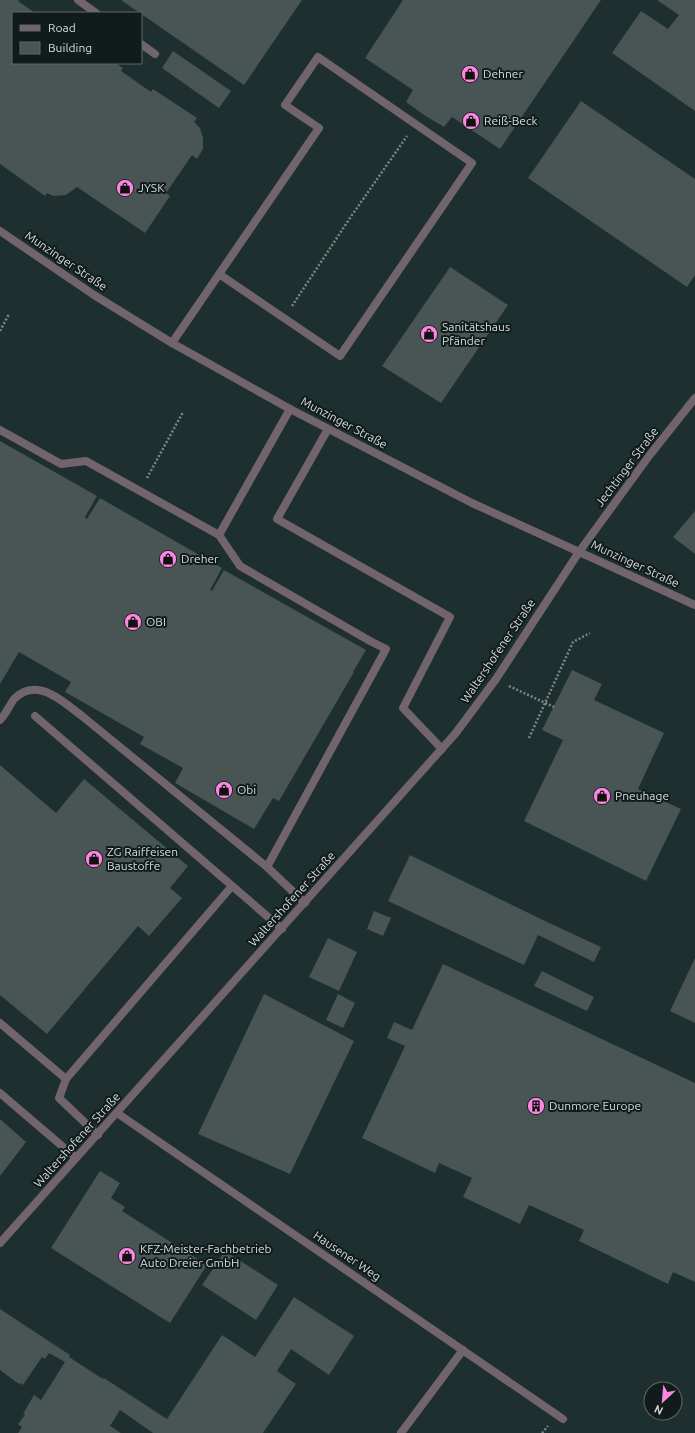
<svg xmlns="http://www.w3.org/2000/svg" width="695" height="1433" font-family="Ubuntu,sans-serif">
<rect width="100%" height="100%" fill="#1a2424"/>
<path fill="#1d2f2f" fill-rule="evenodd" d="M0,0H695V1433H0ZM13,13H141V63H13ZM651,1389H675V1413H651Z"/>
<path fill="#495454" d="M0,0H19L18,1L35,13H13V63H115L123,68L121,71L151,92L153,89L197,118L194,122L200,128L203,138V149L197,159L192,155L166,193L170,196L145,233L77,187L66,195L53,196L47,193L45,196L0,164Z
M121,0H302L244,85Z
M403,0H601L500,149L452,117L444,127L424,115L406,102L413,90L365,58Z
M657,0H695V111L612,53L641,11L668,29L679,15Z
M173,51L231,91L219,108L162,68Z
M581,101L695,179V275L687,287L528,178Z
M450,267L508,305L441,403L382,366Z
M0,441L97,496L85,517L87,519L100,498L222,568L210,590L212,591L224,570L366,650L353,672H354L279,801L273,798L254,829L175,783L183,768L140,744L144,737L65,692L71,682L19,652L0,684Z
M695,511V554L673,537Z
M572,670L602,684L594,700L664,733L638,789L681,809L646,881L524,821L563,740L542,730Z
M0,765L56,813L84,779L188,866L170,888L182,898L149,936L138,926L47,1034L0,995Z
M410,855L545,921L601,947L594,962L538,935L524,965L388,901Z
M374,911L391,918L383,936L367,929Z
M328,938L357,952L339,991L309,977Z
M695,958V1023L670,1011Z
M443,964L695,1083V1282L673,1272L668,1284L579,1241L584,1230L529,1205L520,1224L463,1197L472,1178L439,1163L435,1173L362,1138L405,1046L387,1038L394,1022L412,1030Z
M542,971L594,997L587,1011L534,986Z
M264,994L354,1041L290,1174L198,1134Z
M338,994L355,1003L343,1028L326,1020Z
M0,1119L26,1142L0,1176Z
M100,1171L120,1183L111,1198L125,1207L122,1211L207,1265L170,1323L51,1248Z
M225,1251L278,1285L256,1320L202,1285Z
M294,1297L354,1336L329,1375L291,1349L277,1371L296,1384L263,1433H153L120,1410L110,1426L121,1433H18L22,1427L18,1424L25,1415L23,1414L34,1395L41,1400L65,1362L49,1353L45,1359L42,1357L23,1385L20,1383L19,1384L0,1370V1309L70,1355L69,1357L103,1379L104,1378L167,1419L222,1335L255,1357Z"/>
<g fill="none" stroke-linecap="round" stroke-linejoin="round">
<path stroke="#7d8685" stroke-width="2.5" stroke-dasharray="2 2" stroke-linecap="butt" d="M292,306L350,218L407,136
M0,331L9,314
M147,478L183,412
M509,686L554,707
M529,738L573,642L590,633
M542,1433L548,1426"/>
<path stroke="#71646d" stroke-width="8" d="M78,0L96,13
M141,44L155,54
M172,343L319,128L285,105L318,57L472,163L340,356L219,274
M328,429L277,519L450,617L403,708L442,749
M0,430L61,464L86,461L219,535L240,566L370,641L386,649L267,867L305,903
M219,535L290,409
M35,716L282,929
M0,720C6,714 9,706 14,699C37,676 62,701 82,716L267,867
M0,1023L66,1079L59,1098L98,1135
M66,1079L232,886
M0,1093L76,1158
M401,1433L463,1350"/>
<path stroke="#71646d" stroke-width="8" d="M117,1113L563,1419
M0,1243L455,734L496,679L579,552L649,456L695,398"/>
<path stroke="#71646d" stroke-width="8" d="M0,231L94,295L172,343L290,409L472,503L695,605"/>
</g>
<defs>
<symbol id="shop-disc" viewBox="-11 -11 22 22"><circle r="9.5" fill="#fd86e1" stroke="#111b1b"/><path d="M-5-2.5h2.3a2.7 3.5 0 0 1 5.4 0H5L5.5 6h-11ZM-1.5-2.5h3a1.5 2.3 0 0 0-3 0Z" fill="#111"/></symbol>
<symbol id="building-disc" viewBox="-11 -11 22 22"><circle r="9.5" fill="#fd86e1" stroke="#111b1b"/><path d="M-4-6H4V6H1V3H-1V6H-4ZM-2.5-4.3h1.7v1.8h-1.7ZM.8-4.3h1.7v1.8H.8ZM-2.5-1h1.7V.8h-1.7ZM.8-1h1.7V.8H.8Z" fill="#111"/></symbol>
</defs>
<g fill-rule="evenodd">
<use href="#shop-disc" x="460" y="64" width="20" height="20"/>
<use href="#shop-disc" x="461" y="111" width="20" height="20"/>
<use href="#shop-disc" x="115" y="178" width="20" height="20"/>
<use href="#shop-disc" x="419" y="324" width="20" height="20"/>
<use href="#shop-disc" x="158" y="549" width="20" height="20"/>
<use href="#shop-disc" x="123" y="612" width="20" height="20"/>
<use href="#shop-disc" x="214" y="780" width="20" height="20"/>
<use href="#shop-disc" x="592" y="786" width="20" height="20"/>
<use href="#shop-disc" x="84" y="849" width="20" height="20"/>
<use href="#building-disc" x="526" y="1096" width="20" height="20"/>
<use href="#shop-disc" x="117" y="1246" width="20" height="20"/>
</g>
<g text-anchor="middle" stroke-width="4" stroke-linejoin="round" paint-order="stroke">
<g font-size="12" fill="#d6dddc" stroke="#111b1b" text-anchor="start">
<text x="483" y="78">Dehner</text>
<text x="484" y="125">Reiß-Beck</text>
<text x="138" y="192">JYSK</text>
<text x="442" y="331">Sanitätshaus<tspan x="442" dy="14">Pfänder</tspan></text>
<text x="181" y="563">Dreher</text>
<text x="146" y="626">OBI</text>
<text x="237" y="794">Obi</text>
<text x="615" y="800">Pneuhage</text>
<text x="107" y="856">ZG Raiffeisen<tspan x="107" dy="14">Baustoffe</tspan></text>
<text x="549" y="1110">Dunmore Europe</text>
<text x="140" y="1253">KFZ-Meister-Fachbetrieb<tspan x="140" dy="14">Auto Dreier GmbH</tspan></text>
</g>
<g font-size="12" fill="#d6dddc" stroke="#111b1b">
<text transform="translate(66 261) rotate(34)" y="4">Munzinger Straße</text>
<text transform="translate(344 423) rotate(28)" y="4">Munzinger Straße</text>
<text transform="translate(627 467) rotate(-53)" y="4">Jechtinger Straße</text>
<text transform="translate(635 564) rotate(25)" y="4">Munzinger Straße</text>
<text transform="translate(498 651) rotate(-56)" y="4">Waltershofener Straße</text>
<text transform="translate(292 899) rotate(-48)" y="4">Waltershofener Straße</text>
<text transform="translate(77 1140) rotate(-48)" y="4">Waltershofener Straße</text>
<text transform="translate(347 1256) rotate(34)" y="4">Hausener Weg</text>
</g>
</g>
<rect x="12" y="12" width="130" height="52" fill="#111b1b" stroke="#606968"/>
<rect x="20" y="25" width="20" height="6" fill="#71646d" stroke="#606968"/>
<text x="48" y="32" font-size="12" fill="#d6dddc">Road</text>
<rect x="20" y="42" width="20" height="12" fill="#495454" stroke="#606968"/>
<text x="48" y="52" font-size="12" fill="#d6dddc">Building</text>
<g transform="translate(663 1401) rotate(206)"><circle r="19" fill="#111b1b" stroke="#606968"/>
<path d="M0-3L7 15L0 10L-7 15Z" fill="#fd86e1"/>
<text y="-6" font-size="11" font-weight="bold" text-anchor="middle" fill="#d6dddc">N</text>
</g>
</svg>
